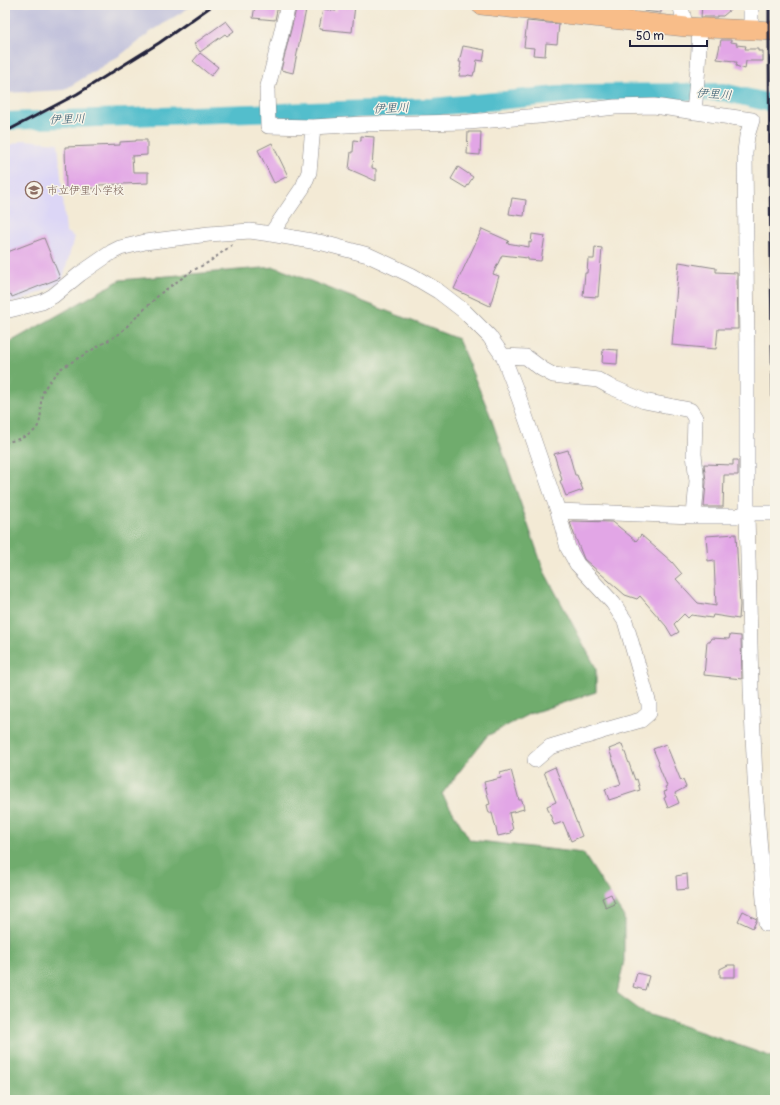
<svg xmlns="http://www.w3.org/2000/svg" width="780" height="1105" font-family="Pangolin,'Klee One',sans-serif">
<rect width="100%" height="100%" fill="#f7f3e8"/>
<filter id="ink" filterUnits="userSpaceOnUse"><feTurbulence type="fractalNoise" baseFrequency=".025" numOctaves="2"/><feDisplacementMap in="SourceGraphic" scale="8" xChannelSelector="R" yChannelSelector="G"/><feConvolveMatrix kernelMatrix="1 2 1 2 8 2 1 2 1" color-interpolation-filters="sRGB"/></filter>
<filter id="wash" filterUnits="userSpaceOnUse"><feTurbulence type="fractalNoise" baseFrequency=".012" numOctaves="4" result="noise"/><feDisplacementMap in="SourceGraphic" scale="16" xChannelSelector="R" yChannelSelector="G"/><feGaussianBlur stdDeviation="0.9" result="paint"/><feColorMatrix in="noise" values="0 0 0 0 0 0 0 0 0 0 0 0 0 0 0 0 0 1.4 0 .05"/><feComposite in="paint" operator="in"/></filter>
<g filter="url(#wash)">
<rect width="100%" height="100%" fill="#f3ead5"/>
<path fill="#dcd6f6" d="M24,140L58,143L66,232L74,237L62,283L17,302H5V147Z"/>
<path fill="#c2c2dc" d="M5,5H193L149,33L122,54L64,90L5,93Z"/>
<path fill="#70ac6d" stroke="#496754" d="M275,267L458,339L489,412L544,571L596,668V692L529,714L487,736L442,794L470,840L583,853L624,917V961L617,993L644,1013L678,1024L775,1058V1100H5V345L120,280Z"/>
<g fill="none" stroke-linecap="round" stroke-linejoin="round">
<path stroke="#52becc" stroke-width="18" d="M5,121L433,107L580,93L723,92L775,104"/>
</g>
<g id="blocks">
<path fill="#e2a6e6" d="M255,5H278L275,20L253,18Z
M297,5H307L293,73L281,70Z
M337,5H355L352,32L319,29L323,9L336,11Z
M644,5H661V13L644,11Z
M702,5H736L723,16H717V17H701Z
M226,21L234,31L227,36L225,34L200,52L194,44Z
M527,21L559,24L557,44L546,43L545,56L533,55L534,48L524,47Z
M721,40H731V42L737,43L736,45L746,46L745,49H758V51H763V61H746L745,69L736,66L737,62H734V61L717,59Z
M463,46L485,50L483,61L477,60L475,72H474L473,76L468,75L467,76H459L461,68H460L461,62H459Z
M200,53L218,67L211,76L193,61Z
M468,132H481L480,155L467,154Z
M361,136L374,137L372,168L376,169V181L349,169L351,152H353L354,140L361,141Z
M136,140H147V155L132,156L133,172H148V183L99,185V188L66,189L65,147L120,145V142L136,141Z
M272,143L288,176L274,183L258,150Z
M458,167L473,177L466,188L451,179Z
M512,198L526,200L524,216L509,214Z
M482,229L509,241L507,243L529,247V242L531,243L532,234L545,236L541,261L528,260V258L502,255L493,274L499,276L490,306L454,289Z
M44,238L60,278L12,297L11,294L5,297V253Z
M595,247L602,248L598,297L583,296L585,273H587L588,259H594Z
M679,262L716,268V272L737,273L738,329H718L716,349L672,345Z
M603,349L618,350L617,364L602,363Z
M568,450L575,475H577L583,490L566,496L560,481L562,480L554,454Z
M733,460H738V475H724L723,507H704L706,482L704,464L733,465Z
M572,521L613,522L636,541L641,535L672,562L682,574L676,579L698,603L716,606L714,560L708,561L706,536L736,534L740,605L739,619L713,615L712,618L691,615L688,618L684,614L674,624L679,632L672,636L666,626L640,596L637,599L625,595L584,559L574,534L570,522Z
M730,635L741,636L742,679L704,675L707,642H710L711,638L729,639Z
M622,744L635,780L637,779L640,790L609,800L605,789L621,784L609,749Z
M666,744L681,781L683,780L686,787L675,793L679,803L668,808L664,798L666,797L664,792L667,791L665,787L667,786L658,764L659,763L653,749Z
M555,767L582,836L571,841L563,822L554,825L547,806L556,802L544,772Z
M511,770L519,800H522L524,809L509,813L513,830L510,831L511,833L498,836L492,813H489L487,805L490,804L484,782L501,778L500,773Z
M687,874L688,889L677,890L676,876Z
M611,894L615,904L606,908L602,898Z
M743,911L751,915L750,916L757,919L753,928L738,921Z
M728,965H735V977H720V969Z
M637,973L649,976L645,990L633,987Z"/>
</g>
</g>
<g filter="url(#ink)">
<use href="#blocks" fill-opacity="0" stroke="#8a8688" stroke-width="1"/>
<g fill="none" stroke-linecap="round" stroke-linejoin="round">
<defs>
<path id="minor" d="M288,5L277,51L267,90L268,126L313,127L363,124L469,122L539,116L615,107L654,106L752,120L747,136L745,152L747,351V513L751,688L756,801L766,924L775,923
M681,5V8L686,27
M751,30V5
M694,112L698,67L700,27
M271,234L303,187L309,172L313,127
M5,311L42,302L53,296L80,274L112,252L120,248L145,242L209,234L250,231L271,234L323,243L368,255L411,275L438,291L464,311L489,336L503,356L519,398L558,511L568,548L577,564L613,603L625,621L649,704V713L641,720L602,731L600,732L550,747L535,760
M503,356L526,357L542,369L553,375L598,380L609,386L644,401L690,410L695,418L694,454L697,481L694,516
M558,511L694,516H737L747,513H772"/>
<path id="major" d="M481,5L686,27L775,31"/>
</defs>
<use href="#minor" stroke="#8a8688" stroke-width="16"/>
<use href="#major" stroke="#8a8688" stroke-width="20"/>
<path stroke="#8a8688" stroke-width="2" stroke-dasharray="3 3" stroke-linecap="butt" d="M5,443C14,440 26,438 34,431C45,421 38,404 43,392C47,383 54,376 60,369L119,334L161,293L192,271L209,262L232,245"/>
<use href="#minor" stroke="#fff" stroke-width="15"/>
<use href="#major" stroke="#f8bd89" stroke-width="19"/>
<path stroke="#22223b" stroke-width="3" d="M769,5C769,178 772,350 775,523
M5,132L77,94L159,43L213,5"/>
</g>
</g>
<defs>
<symbol id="school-ring" viewBox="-11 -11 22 22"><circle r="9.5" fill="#f7f3e8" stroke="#8d6e63" stroke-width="1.5"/><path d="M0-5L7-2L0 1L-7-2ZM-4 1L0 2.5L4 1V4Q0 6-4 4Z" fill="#8d6e63"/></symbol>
</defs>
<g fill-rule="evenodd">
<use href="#school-ring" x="24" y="180" width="20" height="20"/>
</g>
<g text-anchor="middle" stroke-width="3" stroke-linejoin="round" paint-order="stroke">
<g font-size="11" fill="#785e54" stroke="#f7f3e8" text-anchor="start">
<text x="47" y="194">市立伊里小学校</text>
</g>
<g font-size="12" font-style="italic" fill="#33596e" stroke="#f7f3e8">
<text transform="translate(714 94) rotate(4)" y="4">伊里川</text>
<text transform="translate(391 108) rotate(-2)" y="4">伊里川</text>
<text transform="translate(67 119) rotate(-2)" y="4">伊里川</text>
</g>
</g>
<rect width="780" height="1105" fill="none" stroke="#f7f3e8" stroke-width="20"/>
<path d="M630 40v6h77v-6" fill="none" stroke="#22223b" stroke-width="2"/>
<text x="636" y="40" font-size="12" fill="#22223b" stroke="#f7f3e8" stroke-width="3" paint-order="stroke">50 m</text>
</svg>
